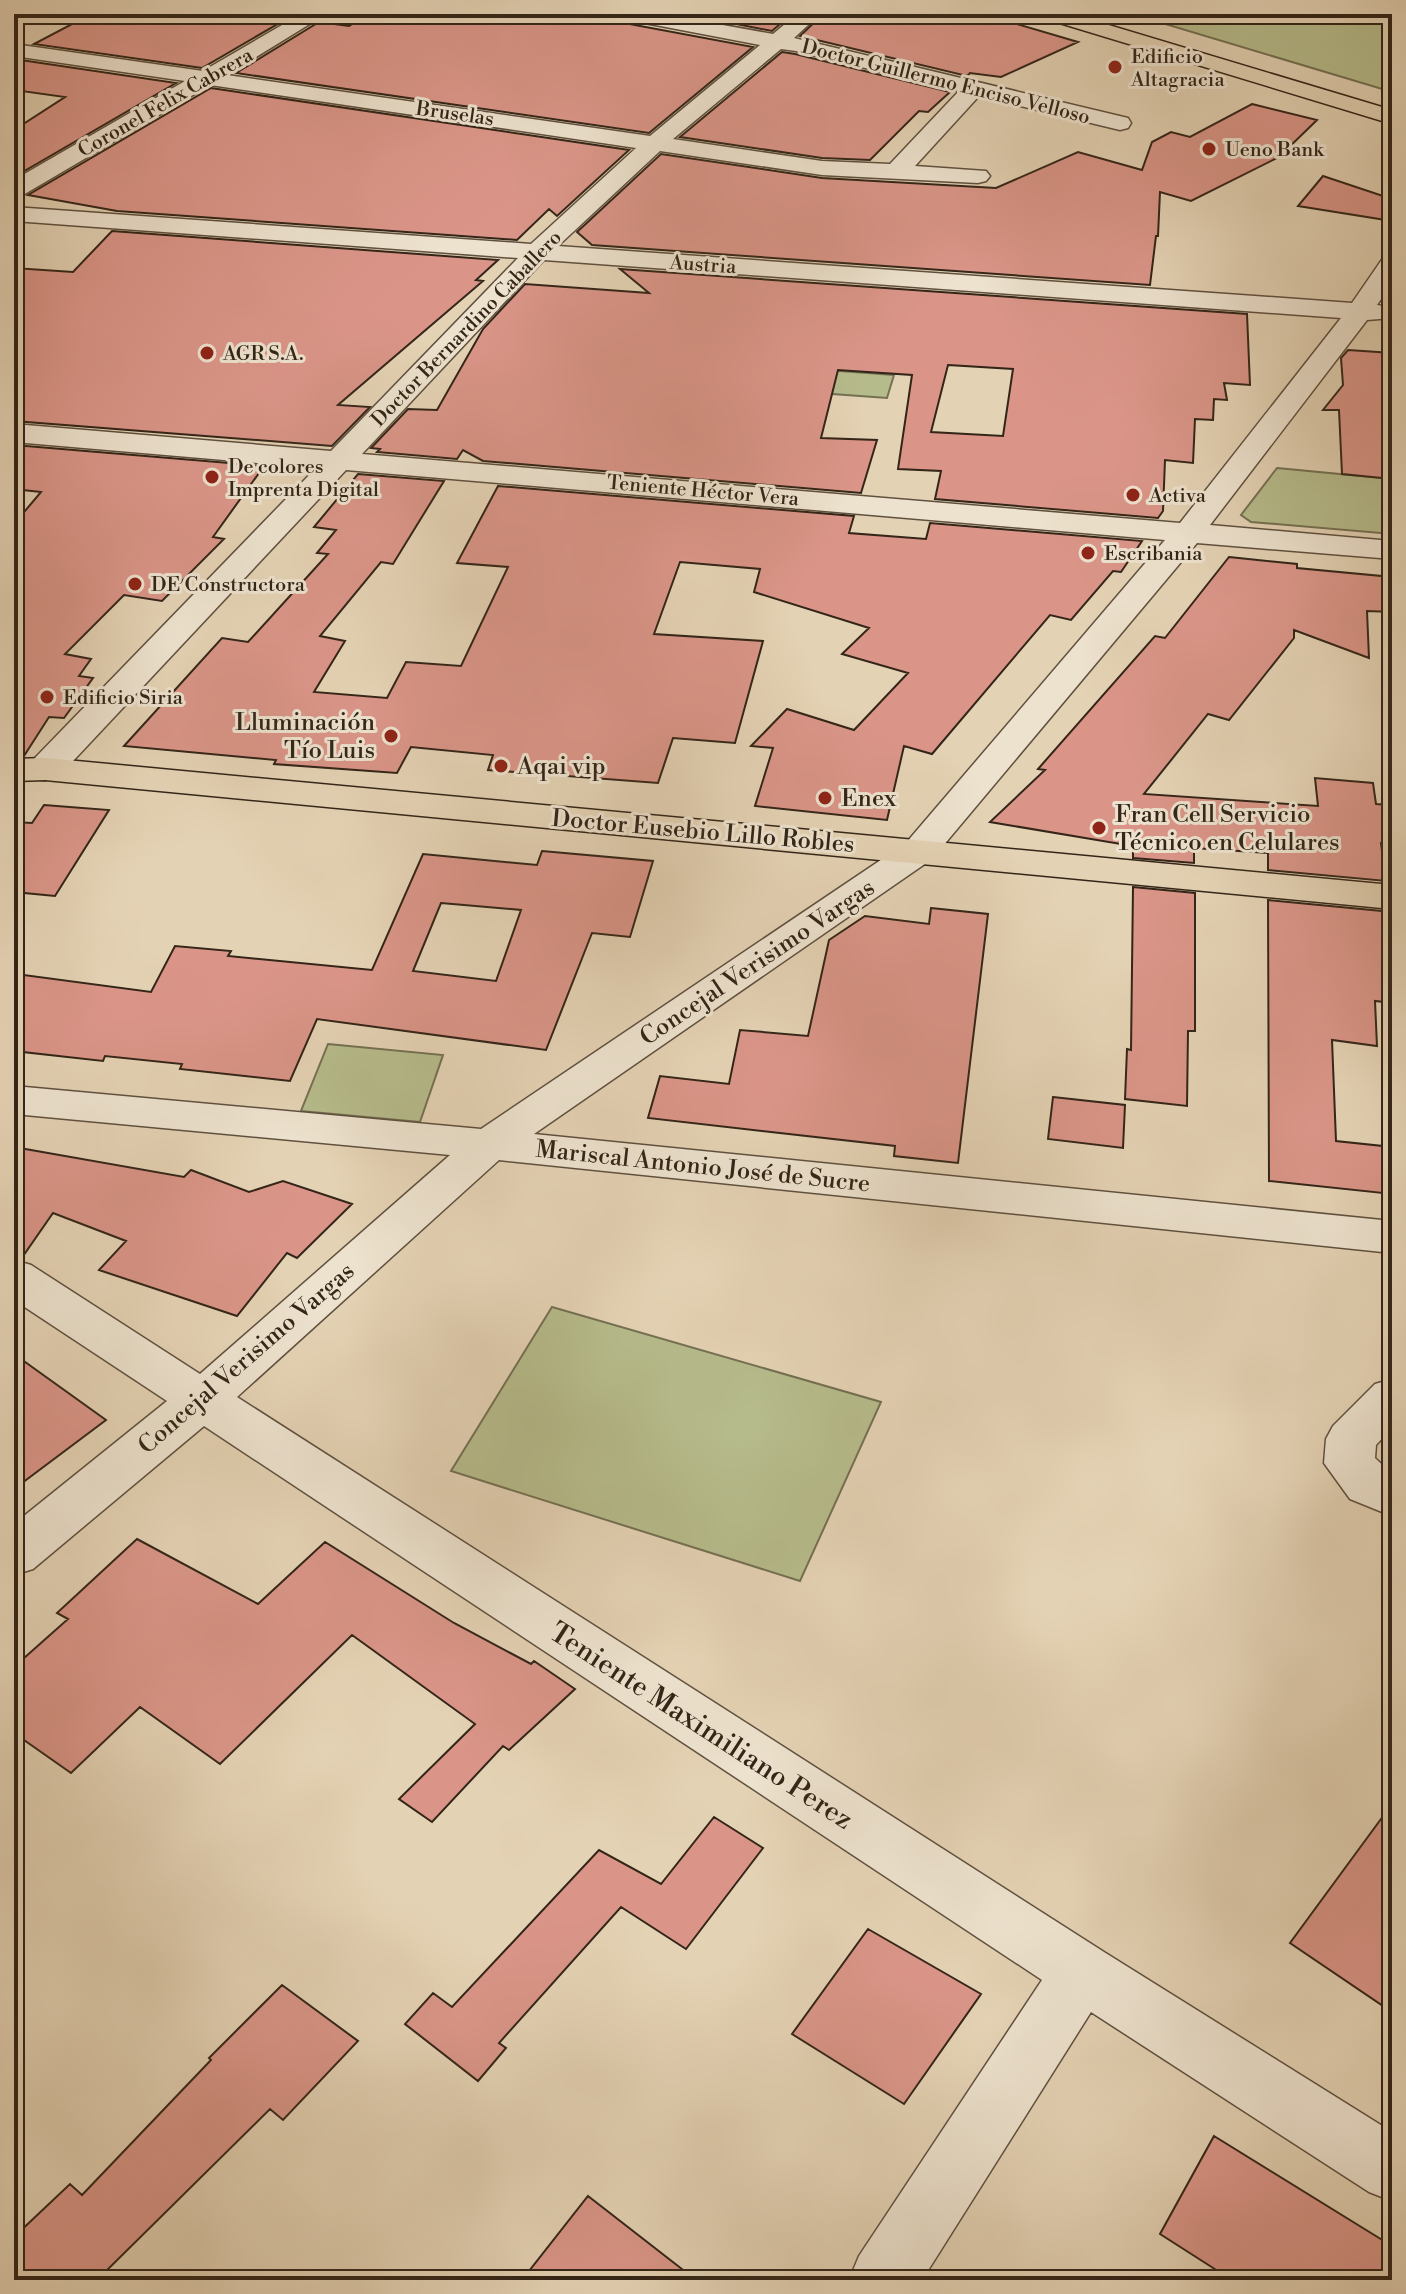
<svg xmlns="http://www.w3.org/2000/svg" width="1406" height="2294" font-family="'Libre Bodoni',serif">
<rect width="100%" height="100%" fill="#e4d2b4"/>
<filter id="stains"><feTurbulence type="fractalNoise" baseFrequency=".0025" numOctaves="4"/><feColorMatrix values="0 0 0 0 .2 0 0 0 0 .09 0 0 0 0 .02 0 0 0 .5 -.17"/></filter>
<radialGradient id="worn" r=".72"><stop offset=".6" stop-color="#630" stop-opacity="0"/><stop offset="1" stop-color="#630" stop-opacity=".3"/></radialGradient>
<path fill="#b6bb8b" stroke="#747052" stroke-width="2" d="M1132,14H1392V92Z
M799,368L894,375L887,398L791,391Z
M1277,468L1392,479V534L1251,522L1241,515Z
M328,1044L443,1055L420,1122L301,1111Z
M552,1307L881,1402L800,1581L451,1471Z"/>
<path fill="#da9588" stroke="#332518" stroke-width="2" fill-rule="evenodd" d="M91,14L178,24L189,18L215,22L230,14L288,18L202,68L34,44Z
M369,14H576L753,47L649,133L236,73L319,22L349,26Z
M732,14H792L772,31L731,23Z
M823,14H983L1078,42L1001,77L970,73L967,76L800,36Z
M782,52L795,54L950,92L928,112L919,111L870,160L822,158L680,137Z
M14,59L176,83L14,177V130L65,97L14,90Z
M211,88L629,150L557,216L549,209L517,240L117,211L28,195Z
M1252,104L1317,120L1279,157L1191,201L1160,192L1158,236H1156L1150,285L592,245L577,232L661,154L822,178L996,188L1078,152L1142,170L1152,142L1171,132L1190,137Z
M1323,176L1392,199V221L1298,206Z
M112,231L498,260L476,280L483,281L338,405L370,407L332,446L14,421V268L73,272Z
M620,269L1247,314L1250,385L1224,383L1227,400L1214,399L1213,420L1195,419L1193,463L1165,460L1163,511L1158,518L935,499L941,471L898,469L912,375L838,370L821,438L877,440L861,493L483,461L463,450L457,459L377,452L380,449L371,448L408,409L437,410L483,329L525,284L649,293ZM948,365L1013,369L1003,436L931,432Z
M1348,350L1392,353V479L1342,474L1339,410H1323L1343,385L1341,358Z
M14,445L264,466L213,537L224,539L162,601L124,595L65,654L91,659L79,676L93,678L64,718L49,717L24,756H14V524L41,492L14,489Z
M358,474L444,481L393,564L381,562L320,636L345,641L314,692L387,698L406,662L461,666L508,567L457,563L498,486L854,516L849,533L926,539L930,523L1142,541L1121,572L1113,571L1071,620L1050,615L932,754L904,746L887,820L755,806L773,748L751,746L787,709L854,730L908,673L842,654L869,628L754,592L760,569L680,562L654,634L763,641L735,743L673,738L658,783L488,770L493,755L411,747L397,773L274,764L276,760L124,746L222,638L248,642L328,554L317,553L336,530L314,527Z
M1229,557L1297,564V568L1392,577V612L1367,611L1369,658L1294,630V638L1229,720L1208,714L1144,794L1318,806L1315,778L1373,783L1376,804L1392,805V844L1381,843L1386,881L1268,870V853L1194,848V863L1133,858V846L990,822L1045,770L1038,769L1155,636L1165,638Z
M44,805L109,810L55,896L14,892V822L32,823Z
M542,851L653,861L630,937L592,933L546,1050L317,1019L290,1081L180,1069L182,1064L105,1056L103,1061L14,1051V990L24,975L151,992L175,946L231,951L228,956L372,970L423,854L537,865ZM441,903L521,910L496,981L413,971Z
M1133,887L1195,893V1031H1188L1187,1106L1125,1099L1127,1049L1131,1050Z
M1268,900L1392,912V1003L1375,1001L1377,1046L1332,1040L1336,1141L1392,1147V1194L1269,1181Z
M931,908L988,914L958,1163L894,1156L895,1146L648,1118L660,1076L729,1084L740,1030L808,1036L829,940L865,916L929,924Z
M1053,1097L1125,1105L1123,1148L1048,1139Z
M14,1147L184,1177L191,1170L249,1192L283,1181L352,1204L297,1258L287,1253L237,1316L99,1270L126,1241L53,1213L21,1259L14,1257Z
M14,1354L106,1420L14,1489Z
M137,1539L258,1604L325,1542L454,1623L531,1664L534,1661L575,1689L509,1750L503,1746L432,1822L399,1799L475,1724L352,1635L220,1764L140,1707L71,1773L14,1733V1667L68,1619L57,1613Z
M1392,1804V2012L1290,1943Z
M714,1817L763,1848L686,1949L621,1907L499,2043L506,2048L478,2081L405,2024L433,1993L452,2007L599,1850L661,1884Z
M868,1929L981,1994L904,2104L792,2034Z
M282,1985L358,2041L283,2120L270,2109L97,2280H14V2237L70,2184L82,2195L211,2060L209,2058Z
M1214,2136L1392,2246V2280H1232L1160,2234Z
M588,2196L696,2280H522Z"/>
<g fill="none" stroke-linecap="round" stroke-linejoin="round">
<defs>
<path id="minor" d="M301,14H326L227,75L650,136L760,45L629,20L619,14H662L773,34L797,14H820L794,38L1128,118L1131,123L1128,128L1120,130L979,96L915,166L986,171L990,176L986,181L978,183L822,175L660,151L558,246L1352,303L1383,258L1392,255V283L1377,305L1391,307L1392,318L1367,320L1210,525L1392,541V559L1197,543L932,859L534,1134L1392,1221V1253L499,1160L237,1397L1104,1952L1392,2132V2201L1369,2192L1091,2012L922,2280H849L859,2256L1042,1980L204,1426L33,1569L14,1575V1524L167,1401L14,1300V1260L31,1265L200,1374L450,1155L14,1114V1086L481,1129L906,843L1165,540L346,470L58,777L45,780L32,777L27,769L32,761L316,468L14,442V424L331,451L518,258L14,221V207L531,244L636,148L210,85L23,195L14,197V180L185,81L14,56V44L203,71ZM781,49L796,51L959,91L890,164L822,161L673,139ZM544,260L1341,318L1180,523L362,454Z
M1392,1379V1428L1376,1445L1375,1458L1392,1474V1516L1350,1499L1324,1463L1326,1439L1333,1426L1375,1384Z"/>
<path id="major" d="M1040,14H1072L1392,110V124L1043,18Z
M45,758L1392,885V909L45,780L14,781V759Z"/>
</defs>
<use href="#minor" stroke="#5f503f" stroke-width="3"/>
<use href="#major" stroke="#332518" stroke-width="3"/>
<use href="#minor" fill="#ede2ce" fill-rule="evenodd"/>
<use href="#major" fill="#e4d2b4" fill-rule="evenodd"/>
</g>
<g fill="#8f2418" stroke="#ede2ce" stroke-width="3">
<circle cx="1115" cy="67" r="8"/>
<circle cx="1209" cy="149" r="8"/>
<circle cx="207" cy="353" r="8"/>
<circle cx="212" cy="477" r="8"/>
<circle cx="1133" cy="495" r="8"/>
<circle cx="1088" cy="553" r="8"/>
<circle cx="135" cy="584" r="8"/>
<circle cx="47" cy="697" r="8"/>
<circle cx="391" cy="736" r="8"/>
<circle cx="501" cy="766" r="8"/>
<circle cx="825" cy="798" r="8"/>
<circle cx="1099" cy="828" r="8"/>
</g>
<g text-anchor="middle" stroke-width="6" stroke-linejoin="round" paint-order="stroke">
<g font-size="20" fill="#332518" stroke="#ede2ce" text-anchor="start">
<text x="1131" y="63">Edificio<tspan x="1131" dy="23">Altagracia</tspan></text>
<text x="1225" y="156">Ueno Bank</text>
<text x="223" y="360">AGR S.A.</text>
<text x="228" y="473">De colores<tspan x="228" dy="23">Imprenta Digital</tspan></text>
<text x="1149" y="502">Activa</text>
<text x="1104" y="560">Escribania</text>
<text x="151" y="591">DE Constructora</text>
<text x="63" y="704">Edificio Siria</text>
</g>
<g font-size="20" fill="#332518" stroke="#ede2ce">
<text transform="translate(946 81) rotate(14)" y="7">Doctor Guillermo Enciso Velloso</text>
<text transform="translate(165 102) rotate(-30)" y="7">Coronel Felix Cabrera</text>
<text transform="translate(455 113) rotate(8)" y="7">Bruselas</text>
<text transform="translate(703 264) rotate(4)" y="7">Austria</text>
<text transform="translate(466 328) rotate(-46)" y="7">Doctor Bernardino Caballero</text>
<text transform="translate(703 490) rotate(5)" y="7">Teniente Héctor Vera</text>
</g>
<g font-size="24" fill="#332518" stroke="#ede2ce" text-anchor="start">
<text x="375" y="730" text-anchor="end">Lluminación<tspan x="375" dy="28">Tío Luis</tspan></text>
<text x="517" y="774">Aqai vip</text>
<text x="841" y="806">Enex</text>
<text x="1115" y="822">Fran Cell Servicio<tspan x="1115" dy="28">Técnico en Celulares</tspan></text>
</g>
<g font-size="24" fill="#332518" stroke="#ede2ce">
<text transform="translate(703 831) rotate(5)" y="8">Doctor Eusebio Lillo Robles</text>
<text transform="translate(757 962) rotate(-34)" y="8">Concejal Verisimo Vargas</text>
<text transform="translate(703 1166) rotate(6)" y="8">Mariscal Antonio José de Sucre</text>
<text transform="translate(246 1358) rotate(-41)" y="8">Concejal Verisimo Vargas</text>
</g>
<g font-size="28" fill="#332518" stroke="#ede2ce">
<text transform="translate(702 1725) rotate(33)" y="10">Teniente Maximiliano Perez</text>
</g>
</g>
<rect width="1406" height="2294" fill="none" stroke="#e4d2b4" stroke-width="48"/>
<rect x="16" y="16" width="1374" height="2262" fill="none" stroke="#332518" stroke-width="4"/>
<rect x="24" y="24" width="1358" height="2246" fill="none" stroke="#332518" stroke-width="2"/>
<rect width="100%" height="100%" filter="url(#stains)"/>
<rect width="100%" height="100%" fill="url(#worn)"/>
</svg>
